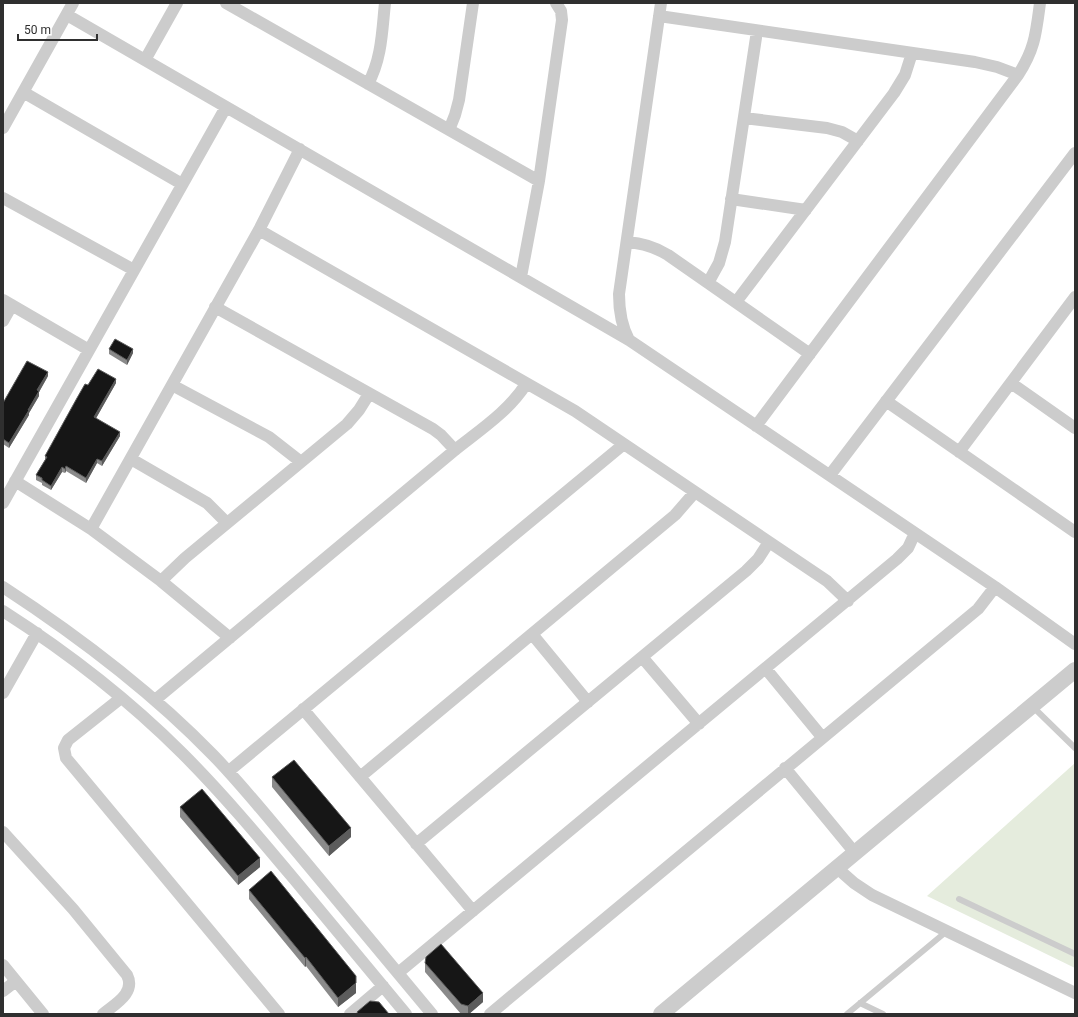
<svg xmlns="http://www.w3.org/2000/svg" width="1078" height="1017" font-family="Roboto,sans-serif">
<rect width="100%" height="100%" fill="#fff"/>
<path fill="#e5ecdd" d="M1075,763V968L927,896Z"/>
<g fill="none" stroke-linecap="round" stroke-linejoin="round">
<path stroke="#ccc" stroke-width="6" d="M1032,706L1075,748
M959,899L1075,954
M860,1003L883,1014
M847,1014L947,931"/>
<path stroke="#ccc" stroke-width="12" d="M226,3L539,181
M67,15L629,340L995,587L1075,644
M659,16L975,62L997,67L1018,75
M145,60L177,3
M368,84C382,58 382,31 385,3
M23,92L182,184
M744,118L827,128L842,132L858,141
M3,128L73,3
M449,130L455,115L459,100L473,3
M3,198L134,270
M731,199L806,210
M259,230L575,411L827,581L848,601
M627,242C642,243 655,247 668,255L810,354
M521,277L539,181L562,20L561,11L556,3
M708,283L719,263L725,242L757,31
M3,300L89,350
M736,302L894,93L905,75L912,53
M215,307L433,429L441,435L455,450
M3,321L12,305
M629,340C621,325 619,311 619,294L661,3
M1011,383L1075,428
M172,385L269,437L301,462
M886,401L1075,532
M756,426L1018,75C1035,49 1036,33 1040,3
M959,452L1075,297
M131,459L207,503L227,523
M830,475L1075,153
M15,481L91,529L161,581L230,638
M3,503L226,107
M91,529L259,230L300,149
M161,581L185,558L347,424L359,410L369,394
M3,587C78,636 150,690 213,755C245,788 273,824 303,859C346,910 389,962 432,1014
M3,611C67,652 128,699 182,753C222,793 258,836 294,879C331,924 369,969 406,1014
M532,634L588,702
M642,657L699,724
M766,669L822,737
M3,693L37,633
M121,698L68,740L64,748L66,758L279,1014
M155,700L455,450C480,430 509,411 526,384
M303,709L473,911
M785,768L855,853
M229,771L624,444
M360,777L675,515L695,492
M3,832L73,909L127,975C136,993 115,1004 103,1014
M416,844L746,571L758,559L769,542
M837,868L854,883L872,895L1075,993
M3,965L43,1014
M398,973L897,559L908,548L915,533
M3,991L16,981
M350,1014L383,986
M490,1014L978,609L995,587"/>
<path stroke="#ccc" stroke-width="16" d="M661,1014L1075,670"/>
</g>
<path fill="#8a8a8a" d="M109,349L133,353L127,365L109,354Z
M48,376L39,392V396L29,413V415L9,448L3,444V403Z
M116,383L96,418L120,436L102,466L97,463L86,483L66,471L65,473L62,472L51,490L42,485V483L36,480V475L45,460V456L88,385Z
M272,777L351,837L329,856L272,787Z
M180,807L260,867L238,885L180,817Z
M249,890L356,993L338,1007L306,966L305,967L249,899Z
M425,963L483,1002L469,1014H461L425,972Z"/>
<path fill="#5c5c5c" d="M133,349V353L127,365V360Z
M48,372V376L39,392V396L29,413V415L9,448V443L28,410L37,390Z
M116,379V383L94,422V417Z
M120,432V436L102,466V461Z
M97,459V463L86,483V478Z
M66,466V471L65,473V469Z
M62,467V472L51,490V486Z
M351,828V837L329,856V846Z
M260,858V867L238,885V876Z
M306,957V966L305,967V958Z
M356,983V993L338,1007V998Z
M483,993V1002L469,1014H468V1006Z"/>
<path fill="#161616" stroke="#5c5c5c" d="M115,339L133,349L127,360L109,349Z
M27,361L48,372L37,390L39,391L28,410H29L9,443L3,439V403Z
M98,369L116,379L94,417L120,432L102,461L97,459L86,478L66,466L65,469L62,467L51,486L42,480V478L36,475L47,457L45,456L77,398L85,384L88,385Z
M294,760L351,828L329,846L272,777Z
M202,789L260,858L238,876L180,807Z
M271,871L356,976V983L338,998L306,957L305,958L249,890Z
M441,944L483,993L468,1006L461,1004L425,963L426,957Z
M370,1001L379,1002L389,1014H358L357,1012Z"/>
<rect width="1078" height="1017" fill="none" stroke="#2f2f2f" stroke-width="8"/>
<path d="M18 34v6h79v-6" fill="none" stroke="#2f2f2f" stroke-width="2"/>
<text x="24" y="34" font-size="12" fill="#2f2f2f" stroke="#ffffff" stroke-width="3" paint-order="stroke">50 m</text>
</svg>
